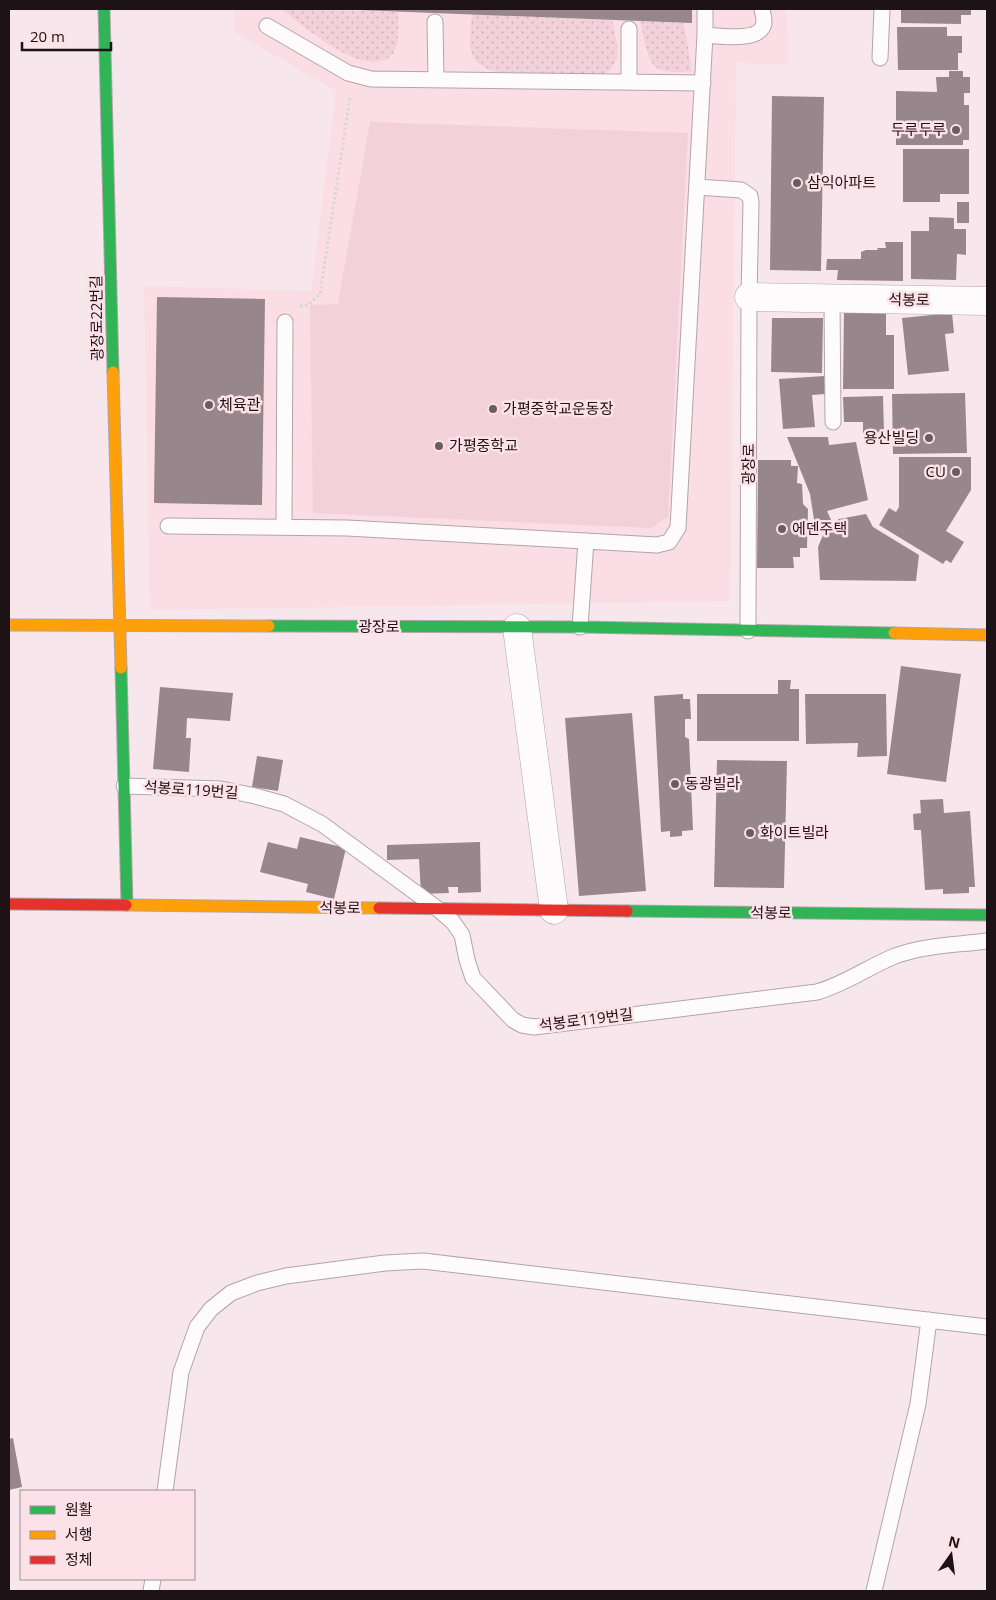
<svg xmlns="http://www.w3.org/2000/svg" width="996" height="1600" font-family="'Open Sans','Noto Sans KR',sans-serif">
<defs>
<pattern id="grass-dots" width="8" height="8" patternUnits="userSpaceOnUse" patternTransform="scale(1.25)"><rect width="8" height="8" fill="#f2d1db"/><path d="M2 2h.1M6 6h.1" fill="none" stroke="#cfb2bb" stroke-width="1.8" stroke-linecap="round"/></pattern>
</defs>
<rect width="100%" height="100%" fill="#f7e7ec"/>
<path fill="#fbdde6" d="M235,9H787L788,65L736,63L730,601L150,610L144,286L311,291L336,91L234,32Z"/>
<path fill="url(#grass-dots)" d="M281,9L398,12C398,23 400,39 395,50C393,55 389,58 384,60C353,71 306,27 281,9Z
M472,14L612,20C616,39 625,63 604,74L497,72C463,63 470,42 472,14Z
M640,21L684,23L692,72C681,71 666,74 657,68C647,63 643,31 640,21Z"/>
<path fill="#f2d1db" d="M370,122L688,133L668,517L651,528L313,513L310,305L338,304Z"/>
<path fill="#97868c" d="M358,9H692V23L358,10Z
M901,9H971V15H961V24L901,23Z
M897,27H947V36H962V53H958V70H898Z
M949,71H963V77H970V93H964V105H969V140H963V145H896V91L937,92L936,77H949Z
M772,96L824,97L821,271L770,270Z
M903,149H969V194H940V202H903Z
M957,202H969V223H957Z
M929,217L954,218V229H966V255L957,254L956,280L911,279V231H929Z
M885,242H903V281L837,280L838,270H826L827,259H861V252L866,250H878L877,248H886Z
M157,297L265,299L262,505L154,503Z
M844,312H886V335H894V389H843Z
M952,313L954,333L945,334L949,371L908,375L902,318Z
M772,318H823L822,373L771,372Z
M824,376L825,394L812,395L815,427L783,429L779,379Z
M965,393L967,453L893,454L892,394Z
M883,396L884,432L863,433V422H844L843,397Z
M787,437H828L829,445L856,442L868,500L827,511L832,522L815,526L810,494Z
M899,457H971V490L946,531L964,542L951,563L946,560L943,564L879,525L889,508L896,512L899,507Z
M758,460H791V466H798L797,483L802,484L803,504L808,509L807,548H800V557H793L794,568H757Z
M866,514L873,527L919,555L916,581L820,580L818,547L825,530L839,519Z
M901,666L961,674L946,782L887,774Z
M778,680H791L790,689H799V741H697V694H778Z
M160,687L233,693L230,721L187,718L186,738H191L189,772L153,769Z
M683,694V699H690L691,719H685V737L689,739L693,830L682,831V836L670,837V831L661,832L654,696Z
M805,694H886L887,756L857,757L858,743L806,744Z
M632,713L646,891L579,896L565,718Z
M257,756L283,760L278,791L252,787Z
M717,760L787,761L784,888L714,887Z
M943,799L944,813L970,811L975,887H969V893L943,894V889L925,890L921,830H914L913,814L921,813L920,800Z
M300,837L346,848L334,899L306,892L308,884L260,872L268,842L297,849Z
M480,842L481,892L458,893V887H448L449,893L421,894L419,859L387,860V845Z
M13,1438L22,1487L9,1490V1439Z"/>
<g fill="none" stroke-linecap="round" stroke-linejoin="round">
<defs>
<path id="lane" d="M435,22L436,79
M267,26L348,73L371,79L703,83
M705,35C718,36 755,41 762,28C766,23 763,15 762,9
M880,58L882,9
M629,81V29
M697,187L741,190L750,196L751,203L749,297L748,631
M832,299L833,422
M168,526L347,528L657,545L669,542L678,528L705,35V9
M284,527L285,322
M580,627L586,541
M124,786L221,789L255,796L284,804L322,824L438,909L453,922L462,935L467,960L473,978L513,1020L522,1025L534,1027L817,992C845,984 868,967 895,956C925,945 956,945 987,941
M165,1491L181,1372L197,1327L211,1309L231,1293L257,1283L286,1276L385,1263L423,1261L987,1327
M151,1591L153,1579
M874,1591L918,1404L929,1320"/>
<path id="street" d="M749,297L987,301
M517,628L554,910"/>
<path id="fast" d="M104,9L113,372
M269,626L580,627L894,633
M121,668L127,905
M627,911L987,915"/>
<path id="slow" d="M113,372L121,668
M9,625L269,626
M894,633L987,635
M126,905L379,908"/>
<path id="jam" d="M9,904L126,905
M379,908L627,911"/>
</defs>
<use href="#lane" stroke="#b2a5a9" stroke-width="17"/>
<use href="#street" stroke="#b2a5a9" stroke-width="29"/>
<use href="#fast" stroke="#b2a5a9" stroke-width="13"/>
<use href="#slow" stroke="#b2a5a9" stroke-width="13"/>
<use href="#jam" stroke="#b2a5a9" stroke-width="13"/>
<path stroke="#dad5d7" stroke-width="3" stroke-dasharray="2.5 2.5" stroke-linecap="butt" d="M300,306L308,305L320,294L350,97"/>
<use href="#lane" stroke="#fefbfc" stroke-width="15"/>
<use href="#street" stroke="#fefbfc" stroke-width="28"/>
<use href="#fast" stroke="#30b455" stroke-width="11"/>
<use href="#slow" stroke="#ff9f0a" stroke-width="11"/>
<use href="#jam" stroke="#e5322d" stroke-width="11"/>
</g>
<g fill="#695d61" stroke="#fde1e9" stroke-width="2">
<circle cx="956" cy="130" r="5"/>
<circle cx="797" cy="183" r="5"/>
<circle cx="209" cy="405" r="5"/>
<circle cx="493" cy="409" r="5"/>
<circle cx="929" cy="438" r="5"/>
<circle cx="439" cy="446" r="5"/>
<circle cx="956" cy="472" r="5"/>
<circle cx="782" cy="529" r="5"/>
<circle cx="675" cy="784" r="5"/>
<circle cx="750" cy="833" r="5"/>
</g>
<g text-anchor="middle" stroke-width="5" stroke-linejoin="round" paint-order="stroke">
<g font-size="15" fill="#1d1216" stroke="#fde1e9" text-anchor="start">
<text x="946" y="135" text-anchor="end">두루두루</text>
<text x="807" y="188">삼익아파트</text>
<text x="219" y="410">체육관</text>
<text x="503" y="414">가평중학교운동장</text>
<text x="919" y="443" text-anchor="end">용산빌딩</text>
<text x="449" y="451">가평중학교</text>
<text x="946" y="477" text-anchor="end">CU</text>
<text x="792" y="534">에덴주택</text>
<text x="685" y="789">동광빌라</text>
<text x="760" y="838">화이트빌라</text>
</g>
<g font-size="15" fill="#1d1216" stroke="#fde1e9">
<text transform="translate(909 300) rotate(1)" y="5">석봉로</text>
<text transform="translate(97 318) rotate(-91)" y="5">광장로22번길</text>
<text transform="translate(749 464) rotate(-90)" y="5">광장로</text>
<text x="379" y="632">광장로</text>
<text transform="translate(191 790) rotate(4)" y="5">석봉로119번길</text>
<text transform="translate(340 908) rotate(1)" y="5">석봉로</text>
<text transform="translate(771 913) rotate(1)" y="5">석봉로</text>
<text transform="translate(586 1020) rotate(-7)" y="5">석봉로119번길</text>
</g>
</g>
<rect width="996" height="1600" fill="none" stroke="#1d1216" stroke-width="20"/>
<rect x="20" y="1490" width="175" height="90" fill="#fde1e9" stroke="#a38e95"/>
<rect x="30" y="1506" width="25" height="8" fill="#30b455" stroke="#a38e95"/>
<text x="65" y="1515" font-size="15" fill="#1d1216">원활</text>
<rect x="30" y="1531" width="25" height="8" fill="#ff9f0a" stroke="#a38e95"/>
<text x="65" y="1540" font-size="15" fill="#1d1216">서행</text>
<rect x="30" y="1556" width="25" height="8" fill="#e5322d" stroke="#a38e95"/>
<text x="65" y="1565" font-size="15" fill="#1d1216">정체</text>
<g transform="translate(951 1555) rotate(14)" stroke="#fde1e9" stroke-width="4" paint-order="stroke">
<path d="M0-4L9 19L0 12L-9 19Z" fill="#1d1216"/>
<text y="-8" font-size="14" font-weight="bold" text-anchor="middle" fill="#1d1216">N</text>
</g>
<path d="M22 42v8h89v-8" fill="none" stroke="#1d1216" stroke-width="2.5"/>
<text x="30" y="42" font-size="15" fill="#1d1216" stroke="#fde1e9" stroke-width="4" paint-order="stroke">20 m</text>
</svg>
